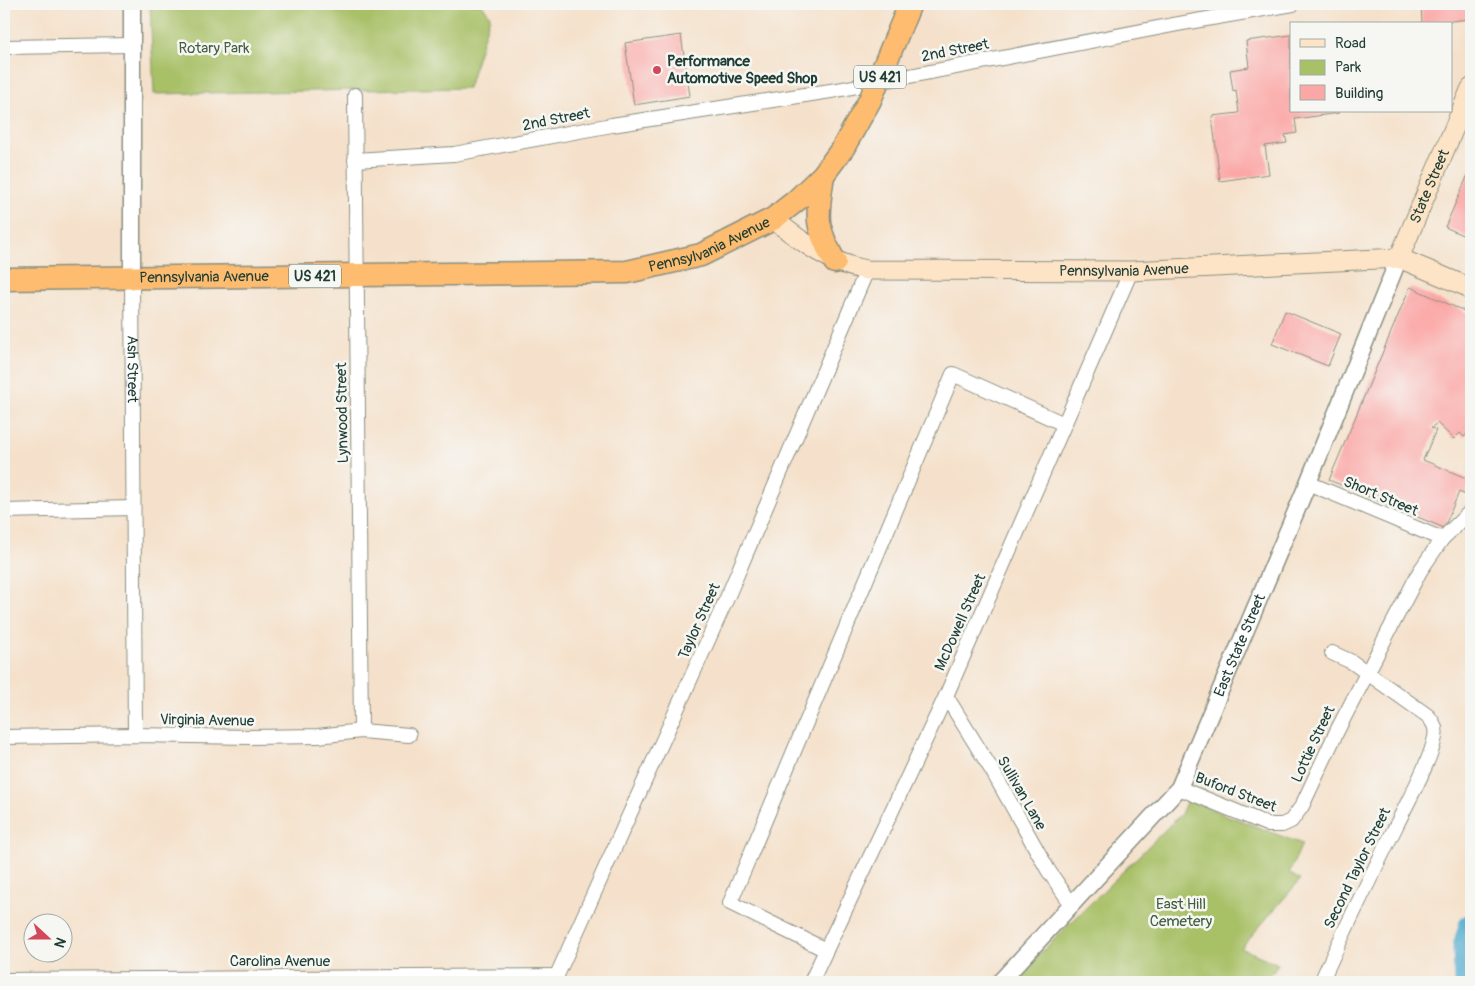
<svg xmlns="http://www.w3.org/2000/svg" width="1475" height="986" font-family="Pangolin,sans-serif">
<rect width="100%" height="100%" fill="#f6f6f2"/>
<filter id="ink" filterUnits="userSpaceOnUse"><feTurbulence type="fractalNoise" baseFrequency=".02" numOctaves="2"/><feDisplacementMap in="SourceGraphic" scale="10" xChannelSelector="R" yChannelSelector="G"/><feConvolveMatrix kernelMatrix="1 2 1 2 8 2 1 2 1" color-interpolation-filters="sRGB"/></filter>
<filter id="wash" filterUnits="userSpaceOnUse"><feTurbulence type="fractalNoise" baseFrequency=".0096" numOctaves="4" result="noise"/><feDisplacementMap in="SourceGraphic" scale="20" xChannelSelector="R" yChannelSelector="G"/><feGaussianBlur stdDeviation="1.12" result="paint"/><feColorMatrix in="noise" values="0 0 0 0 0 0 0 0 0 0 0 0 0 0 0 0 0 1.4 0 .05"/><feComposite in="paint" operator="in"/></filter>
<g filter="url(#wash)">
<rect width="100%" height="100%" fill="#f5e1cb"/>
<path fill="#a8c066" stroke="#647e4d" d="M150,4H482L490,16L468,88L154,94Z
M1187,800L1302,844L1289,873L1300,880L1241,948L1278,964L1265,982H1011L1181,814Z"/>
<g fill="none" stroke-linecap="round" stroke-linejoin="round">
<path stroke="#51accf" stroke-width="25" d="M1466,982L1465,947L1471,926"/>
</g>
<g id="blocks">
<path fill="#fba7a6" d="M1421,4H1469L1470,19L1422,24Z
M681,35L690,96L634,105L625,43Z
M1291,35V111H1338L1339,113L1295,119L1297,133L1285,135L1287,143L1265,146L1269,174L1220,181L1212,116L1239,113L1236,90L1233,91L1230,70L1249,67L1246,41Z
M1471,168V239L1445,227Z
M1410,287L1471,314V434L1469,432L1464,437L1460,433L1454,439L1437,423L1431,428L1436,430L1423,460L1471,480L1466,495L1459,492L1444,528L1329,480Z
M1285,311L1341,334L1328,366L1272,344Z"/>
</g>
</g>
<g filter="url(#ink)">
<use href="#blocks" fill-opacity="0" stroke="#8a8f80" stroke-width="1"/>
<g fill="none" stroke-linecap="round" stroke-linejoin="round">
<defs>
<g id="minor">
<path d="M4,47L132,45"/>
<path d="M355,95L361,731"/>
<path d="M355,160L454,154L612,125L837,90L1178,24L1293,4"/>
<path id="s1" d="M132,278L135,735"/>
<path d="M1308,483L1442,539"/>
<path d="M4,511L133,508"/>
<path d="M946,696L993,772L1048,870L1072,905"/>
<path d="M4,737L135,735L250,737L318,736L361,731L409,735"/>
<path d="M1179,788L1269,825H1282L1291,821L1302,806L1337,731L1420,571L1442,539L1471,511"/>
<path d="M826,950L730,903L953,374L1064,424"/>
<path d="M4,980L557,976"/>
<path d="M554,982L727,598L867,270"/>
<path d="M811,982L946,696L1131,271"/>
<path d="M1321,982C1345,929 1371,876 1397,824C1408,801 1431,760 1435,737C1437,728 1433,722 1428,716L1352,662L1332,653"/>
</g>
<g id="tertiary">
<path d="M132,4V278"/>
<path id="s2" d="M1000,982L1179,788L1308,483L1399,258"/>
</g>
<g id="secondary">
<path id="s3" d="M773,219C802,242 830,264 867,270L1131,271L1399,258L1468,287L1471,291"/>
<path id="s4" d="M1399,258L1471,88"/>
</g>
<g id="trunk">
<path d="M823,175C817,216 814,225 835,262"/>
<path id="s5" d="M4,279L627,272L701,255L773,219L797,200L823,175L843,148"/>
</g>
</defs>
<use href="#minor" stroke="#8a8f80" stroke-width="16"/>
<use href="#tertiary" stroke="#8a8f80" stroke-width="19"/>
<use href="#secondary" stroke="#8a8f80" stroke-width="21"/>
<use href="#trunk" stroke="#8a8f80" stroke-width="25"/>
<use href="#minor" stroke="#fff" stroke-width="14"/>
<use href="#tertiary" stroke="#fff" stroke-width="16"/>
<use href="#secondary" stroke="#fee4c6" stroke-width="19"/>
<use href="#trunk" stroke="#fdbc70" stroke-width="22"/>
<defs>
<path id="trunk-bridge" d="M843,148L870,100L910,4"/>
</defs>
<use href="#trunk-bridge" stroke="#8a8f80" stroke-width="25" stroke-linecap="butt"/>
<use href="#trunk-bridge" stroke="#fdbc70" stroke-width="22"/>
</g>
</g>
<circle fill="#d1495b" stroke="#f6f6f2" stroke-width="2" cx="657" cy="70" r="5"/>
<g text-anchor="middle" stroke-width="5" stroke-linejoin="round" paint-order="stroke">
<g fill="#f6f6f2" stroke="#60746d" stroke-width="1">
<rect x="854" y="65.5" width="52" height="23" rx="4"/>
<rect x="289" y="264.5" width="52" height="23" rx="4"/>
</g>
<g font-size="14" font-weight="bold" fill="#1f3d34">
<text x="880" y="82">US 421</text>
<text x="315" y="281">US 421</text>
</g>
<g font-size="15" fill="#415e40" stroke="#f6f6f2">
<text x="214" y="53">Rotary Park</text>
<text x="1181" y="909">East Hill<tspan x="1181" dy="17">Cemetery</tspan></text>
</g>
<g font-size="15" fill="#1f3d34" stroke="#f6f6f2">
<text transform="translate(955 50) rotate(-11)" y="5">2nd Street</text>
<text transform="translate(556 119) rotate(-11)" y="5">2nd Street</text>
<text dy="5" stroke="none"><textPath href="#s4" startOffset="78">State Street</textPath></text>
<text dy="5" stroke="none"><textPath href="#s5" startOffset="710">Pennsylvania Avenue</textPath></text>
<text dy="5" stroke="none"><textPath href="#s3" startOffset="365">Pennsylvania Avenue</textPath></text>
<text dy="5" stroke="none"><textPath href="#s5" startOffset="200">Pennsylvania Avenue</textPath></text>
<text dy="5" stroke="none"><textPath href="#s1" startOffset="91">Ash Street</textPath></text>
<text transform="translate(342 413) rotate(-91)" y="5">Lynwood Street</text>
<text transform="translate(1381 496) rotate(23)" y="5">Short Street</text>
<text transform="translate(699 621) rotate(-66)" y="5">Taylor Street</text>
<text transform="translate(960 622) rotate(-66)" y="5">McDowell Street</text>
<text dy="5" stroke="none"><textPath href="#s2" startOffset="419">East State Street</textPath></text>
<text transform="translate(207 720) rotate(1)" y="5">Virginia Avenue</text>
<text transform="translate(1313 744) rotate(-65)" y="5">Lottie Street</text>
<text transform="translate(1236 792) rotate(21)" y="5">Buford Street</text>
<text transform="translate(1022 793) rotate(60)" y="5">Sullivan Lane</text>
<text transform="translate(1357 868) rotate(-64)" y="5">Second Taylor Street</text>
<text x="280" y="966">Carolina Avenue</text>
</g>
<g font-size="15" font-weight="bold" fill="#1f3d34" stroke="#f6f6f2" text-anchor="start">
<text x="667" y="66">Performance<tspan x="667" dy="17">Automotive Speed Shop</tspan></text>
</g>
</g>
<rect width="1475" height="986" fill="none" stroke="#f6f6f2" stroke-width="20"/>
<rect x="1290" y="22" width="162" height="90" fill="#f6f6f2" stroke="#a0aca6"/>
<rect x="1300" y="39" width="25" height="8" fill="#fee4c6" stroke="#a0aca6"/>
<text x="1335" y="48" font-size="15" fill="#1f3d34">Road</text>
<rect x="1300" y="60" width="25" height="15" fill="#a8c066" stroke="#a0aca6"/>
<text x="1335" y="72" font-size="15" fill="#1f3d34">Park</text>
<rect x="1300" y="85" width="25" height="15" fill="#fba7a6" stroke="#a0aca6"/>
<text x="1335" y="98" font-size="15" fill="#1f3d34">Building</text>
<g transform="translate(48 938) rotate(111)"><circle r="24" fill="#f6f6f2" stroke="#a0aca6"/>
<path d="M0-4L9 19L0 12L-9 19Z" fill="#d1495b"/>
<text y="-8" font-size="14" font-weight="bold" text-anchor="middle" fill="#1f3d34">N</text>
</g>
</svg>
